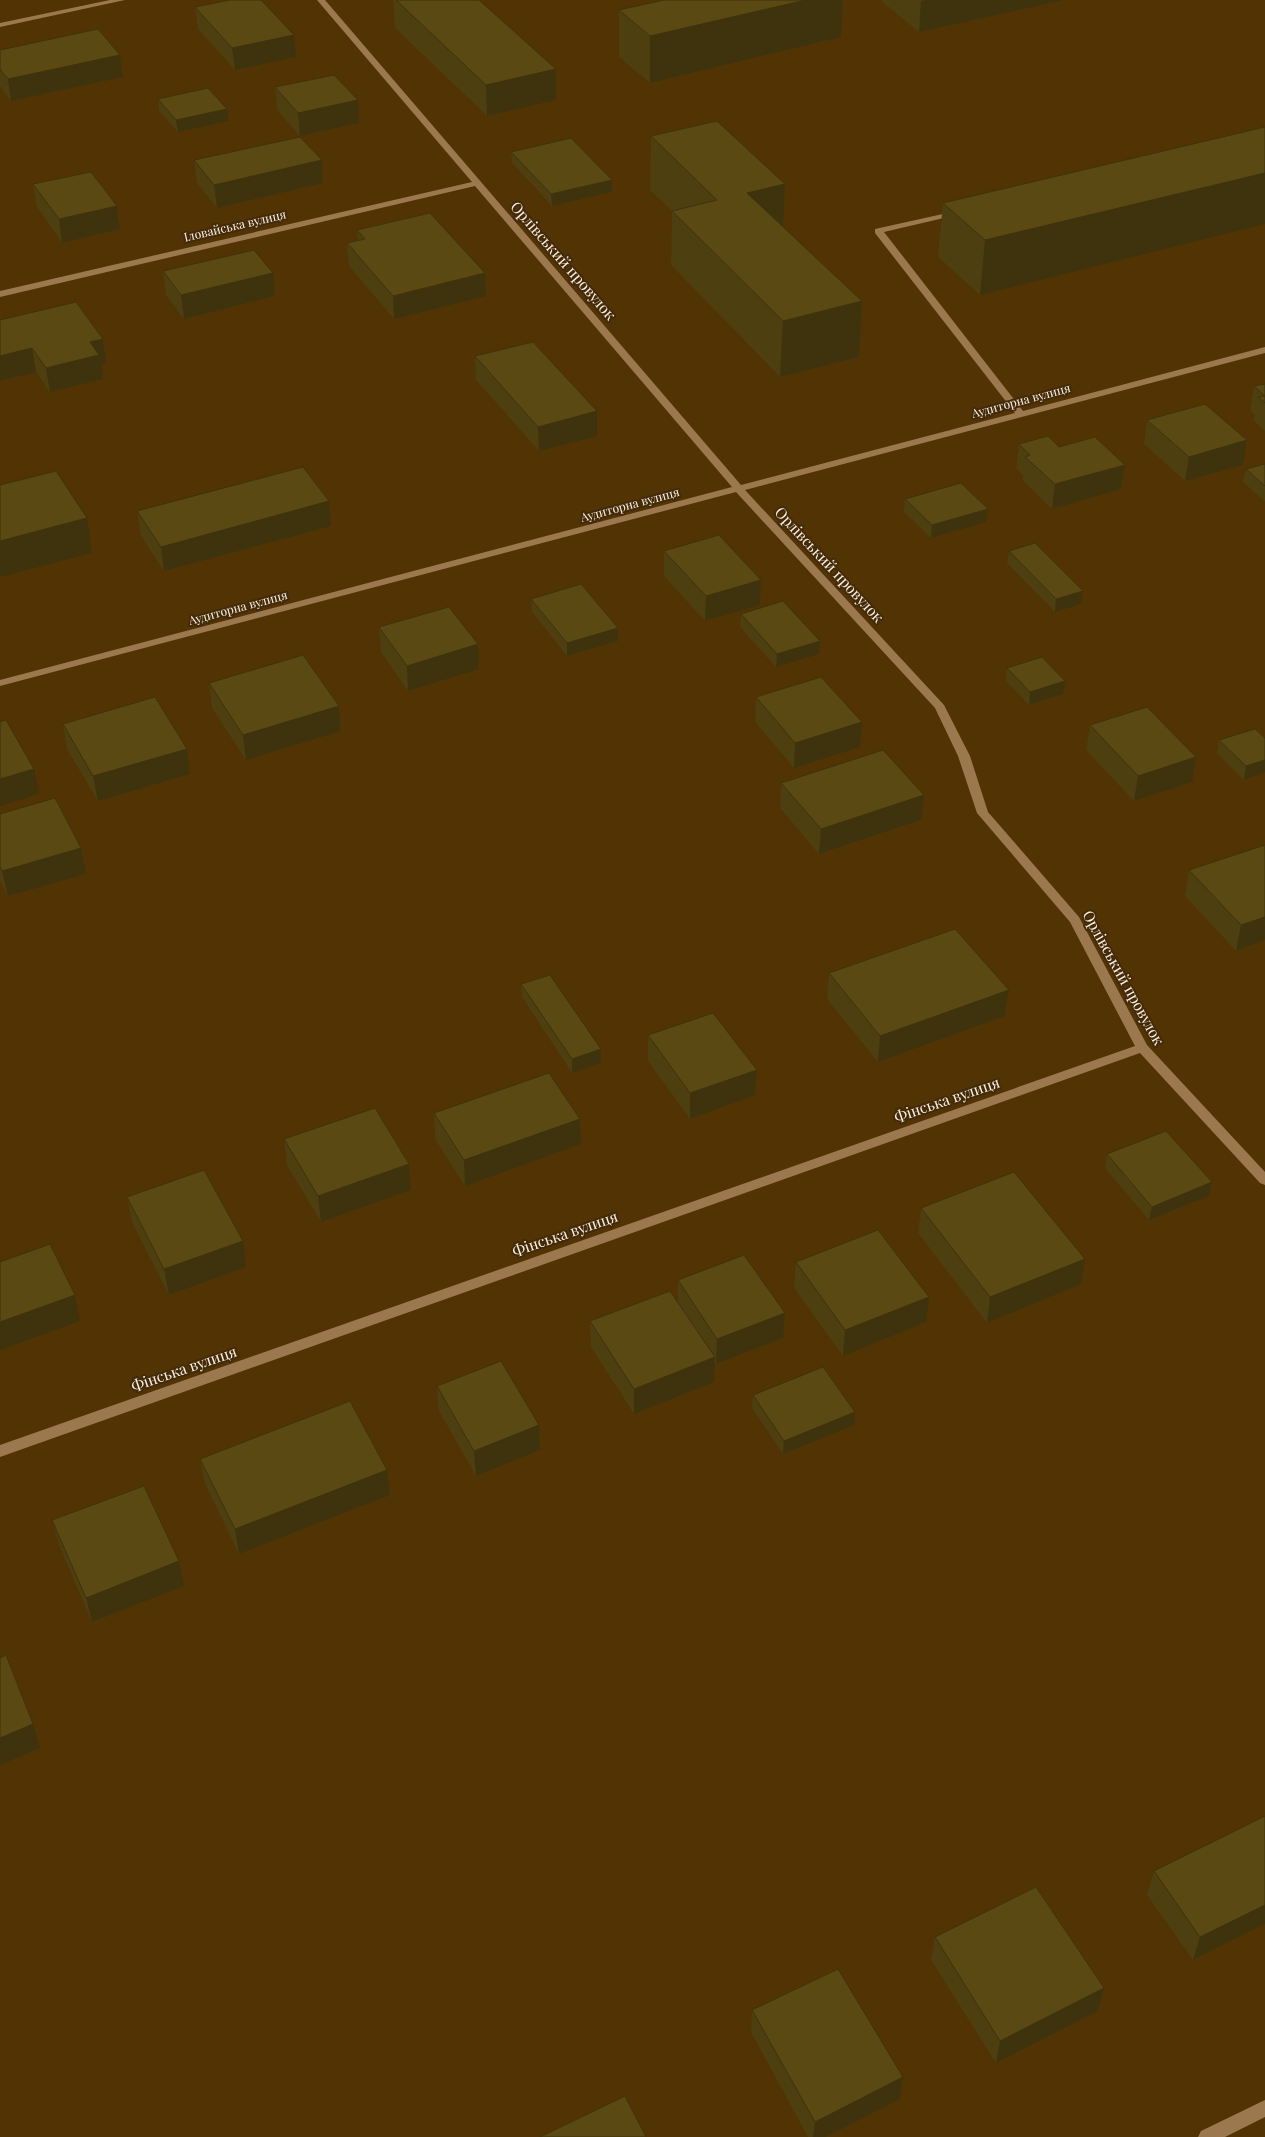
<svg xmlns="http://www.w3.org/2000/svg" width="1265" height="2137" font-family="'Playfair Display',serif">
<rect width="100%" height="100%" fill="#523304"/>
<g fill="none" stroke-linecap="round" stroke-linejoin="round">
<path fill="#9c784e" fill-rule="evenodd" d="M110,0H125L0,27V23Z
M317,0H325L741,485L1015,413L875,233V229L961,210V214L884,232L1023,411L1265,347V353L745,490L944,705L970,756L988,812L1079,917L1147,1045L1265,1172V1185L1260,1183L1140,1053L0,1457V1445L1135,1046L1070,922L977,813L958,756L935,708L736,492L0,686V680L732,487L475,186L0,297V291L472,182Z
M1265,2100V2117L1225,2137H1198L1201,2131Z"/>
</g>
<path fill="#4d3f10" d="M393,0H479L556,69V100L487,116L395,28Z
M664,0H843L841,37L650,83L619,57V10Z
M880,0H1064L919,32Z
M195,7L296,57L235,70L198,29Z
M0,50L120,55L123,77L11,101L0,86Z
M275,87L358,100L359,123L300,136L277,110Z
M158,99L229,121L178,132L159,111Z
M1265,127L980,295L938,257L943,203Z
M651,136L785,184L784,227L859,357L780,377L671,265L672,211L650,190Z
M511,152L612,180V192L552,206L512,163Z
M194,160H322L323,183L217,208L197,183Z
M33,184L117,206L120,229L62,243L37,207Z
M357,230L486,296L394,319L349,266L347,243L358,240Z
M163,271L275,296L184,319L166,295Z
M0,320L103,339L106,363L101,365L103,379L50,392L36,372L0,381Z
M475,356L597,436L539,451L476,380Z
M1265,384V431L1254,421L1255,415L1250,411L1254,386Z
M1147,420L1247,440L1243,465L1185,481L1144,444Z
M1019,444L1059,447L1125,465L1121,489L1052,509L1023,481V476L1016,468Z
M1265,464V500L1264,501L1243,482L1246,469Z
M905,499L986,522L931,538L904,512Z
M329,501L331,526L164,571L141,536L137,511Z
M664,551L761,580L760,605L705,621L664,576Z
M1009,551L1083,591L1081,604L1055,612L1007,563Z
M531,599L618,628V641L567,656L532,612Z
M741,614L819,654L776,667L740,627Z
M379,627L478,644L479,669L408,691L381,652Z
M1007,668L1065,681L1063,694L1029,705L1006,681Z
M209,683L339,706L341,731L246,760L212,708Z
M756,697L860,747L794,768L755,722Z
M63,724L187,749L190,774L98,801L67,749Z
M1090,725L1192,782L1134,801L1086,750Z
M1265,738L1244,780L1217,753L1219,740Z
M781,783L921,820L819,854L780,808Z
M0,814L86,874L8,896L0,881Z
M1265,845V940L1236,951L1185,896L1189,870Z
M829,973L1009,990L1005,1016L878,1062L827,999Z
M521,984L601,1049V1063L572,1073L522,997Z
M648,1035L755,1095L690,1119L648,1061Z
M434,1113L580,1119L581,1144L465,1186L435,1139Z
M284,1139L409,1164L411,1190L321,1222L287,1165Z
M1107,1154L1212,1182L1209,1196L1149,1220L1105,1168Z
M127,1197L246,1267L169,1295L132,1222Z
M921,1208L1081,1284L987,1323L918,1233Z
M796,1262L926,1322L843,1356L794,1288Z
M678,1280L785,1313L783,1338L716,1364L715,1363L714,1382L634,1414L591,1347L590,1321L678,1302Z
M437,1386L539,1425L540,1450L476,1476L439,1411Z
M753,1395L854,1425L783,1454L752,1408Z
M200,1459L390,1495L239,1554L205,1484Z
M52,1520L184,1586L92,1622L59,1545Z
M1265,1816V1924L1193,1960L1147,1895L1154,1871Z
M935,1937L1104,1988L1098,2011L996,2063L931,1960Z
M752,2010L903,2077L900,2099L826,2137H808L751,2032Z"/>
<path fill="#3f330d" d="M806,0H843L841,37L650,83V36Z
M927,0H1064L919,32L921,1Z
M294,35L296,57L235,70L232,48Z
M120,55L123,77L11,101L8,79Z
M556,69V100L487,116L486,85Z
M358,100L359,123L300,136L298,113Z
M227,109L229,121L178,132L176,120Z
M322,160L323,183L217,208L214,185Z
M1265,173V224L980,295L985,240Z
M612,180V192L552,206L551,194Z
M785,184L783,238L747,193Z
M117,206L120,229L62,243L59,219Z
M273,273L275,296L184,319L181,295Z
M485,273L486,296L394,319L393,296Z
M862,301L859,357L780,377L783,321Z
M103,339L106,363L101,365L103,379L50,392L46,368L90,342Z
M32,348L36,372L0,381V356Z
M597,411V436L539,451L538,427Z
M1247,440L1243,465L1185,481L1189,457Z
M1125,465L1121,489L1052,509L1055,484Z
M329,501L331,526L164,571L161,547Z
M988,509L986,522L931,538L932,525Z
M87,518L92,553L0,577V541Z
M761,580L760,605L705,621L706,596Z
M1083,591L1081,604L1055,612L1056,599Z
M618,628V641L567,656V643Z
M820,641L819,654L776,667L777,654Z
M478,644L479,669L408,691L407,666Z
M1065,681L1063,694L1029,705L1030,692Z
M339,706L341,731L246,760L243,735Z
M862,722L860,747L794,768L795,743Z
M187,749L190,774L98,801L93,776Z
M1196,757L1192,782L1134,801L1138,776Z
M1265,760V772L1244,780L1246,766Z
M34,769L39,794L0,806V779Z
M924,795L921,820L819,854L821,829Z
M81,848L86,874L8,896L2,871Z
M1265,917V940L1236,951L1241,925Z
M1009,990L1005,1016L878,1062L880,1036Z
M601,1049V1063L572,1073V1059Z
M757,1070L755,1095L690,1119V1093Z
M580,1119L581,1144L465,1186L464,1160Z
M409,1164L411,1190L321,1222L318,1196Z
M1212,1182L1209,1196L1149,1220L1152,1207Z
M243,1241L246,1267L169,1295L164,1269Z
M1085,1259L1081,1284L987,1323L990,1297Z
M75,1295L80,1321L0,1350V1322Z
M929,1297L926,1322L843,1356L845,1330Z
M785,1313L783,1338L716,1364L717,1339Z
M715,1357L714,1382L634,1414V1389Z
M855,1412L854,1425L783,1454L784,1441Z
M539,1425L540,1450L476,1476L474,1451Z
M387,1470L390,1495L239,1554L235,1529Z
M179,1561L184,1586L92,1622L86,1598Z
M33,1724L40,1748L0,1765V1738Z
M1265,1905V1924L1193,1960L1200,1937Z
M1104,1988L1098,2011L996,2063L1000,2041Z
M903,2077L900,2099L826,2137H813L815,2122Z"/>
<path fill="#5a4913" stroke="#3f330d" d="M230,0H261L294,35L232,48L195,7Z
M396,0H479L556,69L486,85Z
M664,0H806L650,36L619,10Z
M98,29L120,55L8,79L0,69V50Z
M334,75L358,100L298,113L275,87Z
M208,88L227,109L176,120L158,99Z
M717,121L785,184L747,193L862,301L783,321L672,211L717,200L651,136Z
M1265,127V173L985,240L943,203Z
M300,137L322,160L214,185L194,160Z
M571,138L612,180L551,194L511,152Z
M91,172L117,206L59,219L33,184Z
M430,213L485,273L393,296L347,243L365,239L357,230Z
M254,250L273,273L181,295L163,271Z
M76,302L103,339L90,342L99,355L46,368L32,348L0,356V320Z
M533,342L597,411L538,427L475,356Z
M1265,384V396L1254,386Z
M1265,396V403L1258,397Z
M1205,404L1247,440L1189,457L1147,420Z
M1048,436L1059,447L1095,437L1125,465L1055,484L1025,457L1030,455L1019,444Z
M1265,464V486L1246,469Z
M303,467L329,501L161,547L137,511Z
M56,471L87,518L0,541V485Z
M961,483L988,509L932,525L905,499Z
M719,535L761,580L706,596L664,551Z
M1035,543L1083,591L1056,599L1009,551Z
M581,584L618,628L567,643L531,599Z
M783,601L820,641L777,654L741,614Z
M449,607L478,644L407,666L379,627Z
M303,655L339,706L243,735L209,683Z
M1042,657L1065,681L1030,692L1007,668Z
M821,677L862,722L795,743L756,697Z
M155,697L187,749L93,776L63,724Z
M1147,707L1196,757L1138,776L1090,725Z
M6,720L34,769L0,779V722Z
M1255,729L1265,738V760L1246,766L1219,740Z
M883,750L924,795L821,829L781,783Z
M55,798L81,848L2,871L0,866V814Z
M1265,845V917L1241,925L1189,870Z
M955,929L1009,990L880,1036L829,973Z
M550,975L601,1049L572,1059L521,984Z
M713,1013L757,1070L690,1093L648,1035Z
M549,1073L580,1119L464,1160L434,1113Z
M375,1108L409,1164L318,1196L284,1139Z
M1166,1131L1212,1182L1152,1207L1107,1154Z
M204,1170L243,1241L164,1269L127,1197Z
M1014,1172L1085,1259L990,1297L921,1208Z
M878,1230L929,1297L845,1330L796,1262Z
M50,1244L75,1295L0,1322V1262Z
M744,1255L785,1313L717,1339L678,1280Z
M670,1291L715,1357L634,1389L590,1321Z
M501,1361L539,1425L474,1451L437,1386Z
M823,1367L855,1412L784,1441L753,1395Z
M350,1401L387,1470L235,1529L200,1459Z
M144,1486L179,1561L86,1598L52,1520Z
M6,1655L33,1724L0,1738V1658Z
M1265,1816V1905L1200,1937L1154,1871Z
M1036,1887L1104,1988L1000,2041L935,1937Z
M838,1969L903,2077L815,2122L752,2010Z
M625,2096L646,2137H540Z"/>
<g text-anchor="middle" stroke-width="4" stroke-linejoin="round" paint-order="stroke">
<g font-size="12" fill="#fdf1e4" stroke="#432b0a">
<text transform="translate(235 226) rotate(-13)" y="4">Іловайська вулиця</text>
<text transform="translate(1021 401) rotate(-15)" y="4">Аудиторна вулиця</text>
<text transform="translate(630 505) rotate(-15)" y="4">Аудиторна вулиця</text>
<text transform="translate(238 608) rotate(-15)" y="4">Аудиторна вулиця</text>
</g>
<g font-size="15" fill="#fdf1e4" stroke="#432b0a">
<text transform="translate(563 261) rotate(49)" y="5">Орлівський провулок</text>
<text transform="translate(829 565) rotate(47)" y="5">Орлівський провулок</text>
<text transform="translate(1123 978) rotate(61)" y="5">Орлівський провулок</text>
<text transform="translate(947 1100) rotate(-19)" y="5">Фінська вулиця</text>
<text transform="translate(565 1234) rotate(-19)" y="5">Фінська вулиця</text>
<text transform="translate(184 1369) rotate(-19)" y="5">Фінська вулиця</text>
</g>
</g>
</svg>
